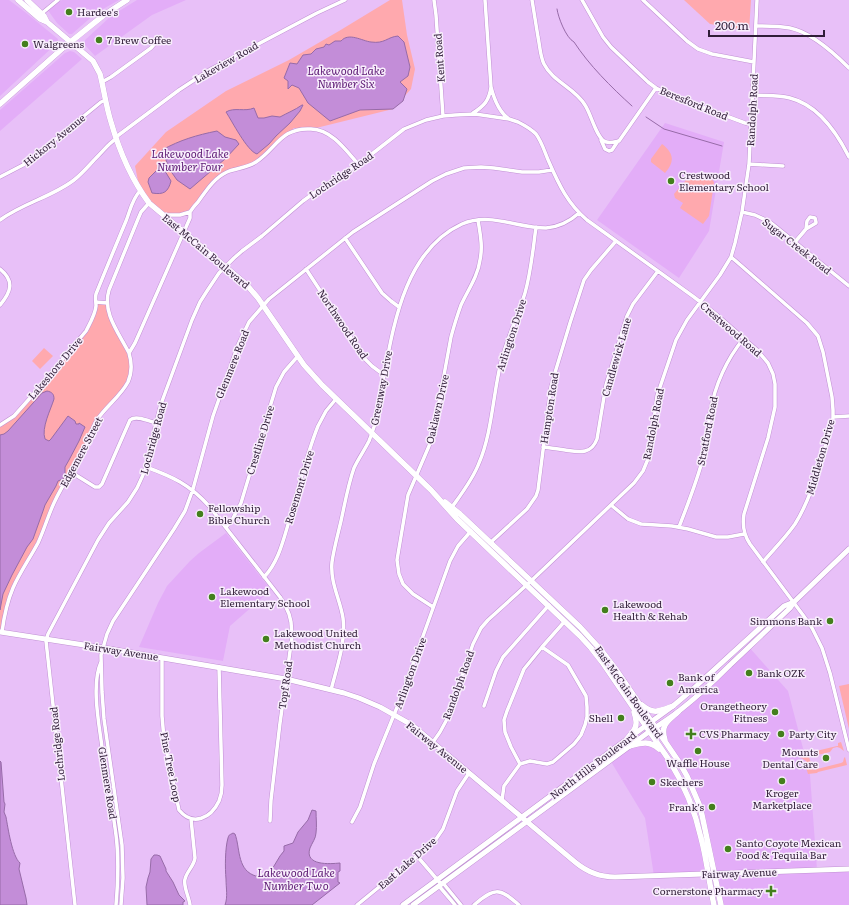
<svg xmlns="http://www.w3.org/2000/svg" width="849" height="905" font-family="Literata,serif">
<rect width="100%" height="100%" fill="#e8c0f8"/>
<path fill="#e3adf8" d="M0,0H9L25,12L58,39L57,43L0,96Z
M62,0H119L96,13L72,34H69L57,23L47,9Z
M137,0H186L152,15L95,56L85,45V40L111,16Z
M70,51L74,52L82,59L0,131V110L65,53Z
M665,123L724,142L709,231L679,278L597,220Z
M226,533L271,590L230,626L223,661L139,647L158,603L167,586L190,561L199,553Z
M749,647L788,691L810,775L817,870L849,868V905H721L695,795L663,733L667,723Z
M649,743L657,746L678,775L687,794L708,874L654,876L645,818L610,760L630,746Z"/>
<path fill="#ffa9ae" d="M390,0H402L407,35L415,69L411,89L393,109L312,129L294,128L277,141L255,163L232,171L214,181L188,213L165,217L140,191L135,166L166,132L226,91L289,60L339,31Z
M684,0H751L749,31L710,24Z
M662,144C674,153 675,162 665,173L651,162V159Z
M707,174L714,182L713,190L709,216L703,224L680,208L683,203L675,198L674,194L686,180Z
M96,302L107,303V308L129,353L131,373L118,396L98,419L88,441L58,494L42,533L16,583L5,611L2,632H0V427L8,420L41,385L86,331L93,315Z
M44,348L53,356L40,369L32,361Z
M849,684V729L839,686Z
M841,742L844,751L840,748L837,747L833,748L830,752L809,757L813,770L841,763L843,762L844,758L845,757L847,765L818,772L817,773L808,774L805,764L806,761L800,757L801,754L812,752L837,746H838V743Z"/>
<path fill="#c38dd8" stroke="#976ba8" d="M398,36L404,42L410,67L408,76L400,82L407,89L403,101L393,109L360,110L330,121L308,103L299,88L292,85L288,89V81L284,78L290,63L297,64L303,55L311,54L316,49L324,47L326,44L329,45L335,41H341C349,32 362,41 371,42C385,44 387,37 398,36Z
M302,105H303L300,111L290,123L276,136L269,144L257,154C247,151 232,121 226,112C234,107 245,112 254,108L258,118H264L272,116L280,117C287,113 295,110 302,105Z
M217,131L225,137L236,140L239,144L225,159L190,189L177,180L170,170L162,150C180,140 197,135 217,131Z
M156,171H165L171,181C168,192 164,195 152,193L148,182L149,178Z
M47,391C52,392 54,394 54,399C51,409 41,428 45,439L49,441L51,439L68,416L75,421L76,424H79V423L85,427L79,441L69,460L65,467V475L63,479L58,481L56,486L45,505L43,511L33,539L27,547L12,575L3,594L0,610V435L4,434L8,431L42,393Z
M0,761L1,762L4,802L5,804L4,812L6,817C8,828 12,856 20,863L19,869L26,898L27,905H0Z
M312,810L316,811C316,818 317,826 316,833C316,838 312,843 310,848C304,866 330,864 340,863V871L338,872V882L340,883L312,905H225C228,897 226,888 226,879C225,868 225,848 228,838C229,834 230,835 233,833L235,834C240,847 237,868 253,875C260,878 265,876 270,871C276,865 278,857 284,851V846L293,843L298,832L308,820Z
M154,855H157L160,856L166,869V871L173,882L179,895L185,901L183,902V905H147L146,887L148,878L150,872L151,859Z"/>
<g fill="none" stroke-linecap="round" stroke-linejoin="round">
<path stroke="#976ba8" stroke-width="1" d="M557,9C558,17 566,38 574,42C589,65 611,87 632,106
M646,117L664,129L722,146"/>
<defs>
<path id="street" d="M434,0L436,15L443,116
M532,0C534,12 536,25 538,37C540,46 540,56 544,64C553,82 575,88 585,105C591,114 596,136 604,141C608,144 614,142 619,141L656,88
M582,0L603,37L611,47L648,82L656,88L675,97L745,123L751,124
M643,0L687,41L698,49L712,54L754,62
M41,14L58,0
M756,26C767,26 779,26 790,28C810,32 835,54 849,68
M102,82L111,77L151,48L158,40
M491,87C494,99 499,112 509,119C512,120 515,121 518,122C524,125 531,129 536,134C542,142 545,153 549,162C559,185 568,204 587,220L694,297L717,315L757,350L768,363L773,374L775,384V407L768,438L744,514C742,526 744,535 750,544L803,615L812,628L822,648L830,673L849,750
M753,95C765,96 778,95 790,98C818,105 837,133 849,157
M473,113C484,106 489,101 491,87L485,0
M116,137L179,90L211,69L317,13L345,0
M601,140L605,149L609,151L612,150L618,141
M749,164L783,166
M0,177L23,165L30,160L101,102L106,100
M742,212L755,215L770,222L849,286
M164,215H180L190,212
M810,217L815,218L816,222V223L806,229L807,221Z
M0,220C23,203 52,197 74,180C83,173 90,164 98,156C104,150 109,143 116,139
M345,238L382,293L391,301L399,307
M795,242L806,229
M731,257L737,262L807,323L818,336L823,352L832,397L833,410V418L829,434C819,465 812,497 795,524C786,537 774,549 763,562
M0,269C15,281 11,292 0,305
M306,269L365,359L372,366L384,375
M96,302L107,303
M129,353C119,333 102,313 109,290L138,219L141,212L149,203
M833,417L849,416
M0,425L14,416L30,398L86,331C90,323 95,315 96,306C96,302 95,298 96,294C106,269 116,245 126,221C130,211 132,199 140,191
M543,447C551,448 558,449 565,450C579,452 591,455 597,439L606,385L627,316L633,304L658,271
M146,467C173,477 189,484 209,506L280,597L285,605L289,614L291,622L292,637L280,723L271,800L270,821
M71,472L95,487H99L102,484L130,420C136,415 148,421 156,423
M611,505L628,519L641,524L672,526L688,529L716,537H728L744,534
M452,507C462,493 473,479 479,463C492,433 493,394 501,362C507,338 518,316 525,293C531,272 533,249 536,227
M226,527L232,520L241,503L276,387L284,372L298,356
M679,527C688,504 697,481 703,458C707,443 708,428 710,413C715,385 726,360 744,338
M490,543L527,509L536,496L538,490L551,387L554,376L570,323L584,280L591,270L616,241
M264,577C279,562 284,537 290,518C299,487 306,456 318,426L326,411L336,399
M433,607L413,594L403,584L399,574L397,560L408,495L429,446L435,424L451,337C454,326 457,316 461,305C468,290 478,276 480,260C483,246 480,233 478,220
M2,632C4,617 7,602 13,588C20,572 30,558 38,543C44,530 48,516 54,503C62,485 74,468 84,450C89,441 91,429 97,420C106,406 120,397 128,382C132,373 132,363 129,353L135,343L190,218C190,216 190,214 190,212C192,209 195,205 198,202C206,191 214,178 227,172C237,168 247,168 256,162C276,149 281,127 311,129C332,130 345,149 358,164
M162,658V716L164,739L179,810C193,827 211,818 219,801C221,796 222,791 222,785L219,667
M101,662C91,684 99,724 102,747C107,776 112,805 116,835C119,858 118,882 116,905
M331,690C337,666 346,643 343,618C340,599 330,583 332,562C334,548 338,534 341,521C345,503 348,485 354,468C358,459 364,451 369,441C371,436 373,430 375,424C379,412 380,398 382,386C393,329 403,251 462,224C490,212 517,228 546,228C559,227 569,222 579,213
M484,706L496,671L503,657L549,605
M433,742L440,732L446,721L473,644L481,628L488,620L531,581L634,483L643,471L648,459L651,444L657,396L676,340L687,320L720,275L731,257L735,243L742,212L749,164L757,0
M520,764L530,761L547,764L553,762L574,744L578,739L581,735L585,725L587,717V707L586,696L568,665L542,647
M502,800L504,786L520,764L511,747L505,732L504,720L507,711L524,669L542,647L565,621
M352,822L360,807L374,764L400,700L450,561L458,546L471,531
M417,856L441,884
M443,883L461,905
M439,886L455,905
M75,905L46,641L48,634L98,540L109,523L128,502L137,488L143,475L147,464L156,423L161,404L192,320L200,302L207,291L219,273L234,258L242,251L262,236L303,201L321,188L346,172L368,157L404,129L426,120L443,116L455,115L475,114L509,119
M121,905L123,878L122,845L104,719L102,692L101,655L107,634L113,621L174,529L185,511L193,489L213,416L238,345L249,322L256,314L269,299L353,232L432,181L446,174L464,168L481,167L494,168L522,172H539L552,170
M190,905C189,897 183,886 185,879C187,871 194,866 195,858L191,819
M357,905L434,842L443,829L457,791L469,773
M474,905C494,888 499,887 519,905"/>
<path id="secondary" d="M0,632L110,649L286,679L344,693L359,698L380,707L412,725L575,862C587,872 599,877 615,877L849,869
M403,905L564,786L626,740L673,706L693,689L784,606L794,602
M413,905L646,734C657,726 669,719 679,711C697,697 714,681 730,665L790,608L794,602L849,549"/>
<path id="primary" d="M18,0L40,19L47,22L87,56L93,61L100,74C104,90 106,106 111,122C119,150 132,180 149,203L246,284L258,298L304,365L322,385L431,490L457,519L580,636L591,648L602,662L669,760C684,784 695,811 701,838C707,860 709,883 714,905
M27,0L44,16L47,22
M0,104L63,48L104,15L127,0
M445,502L460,514L580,627L601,650L617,671L679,762L687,776L699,804L702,815L721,905
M642,705C653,715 660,711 673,706
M626,740C635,730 639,726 634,712
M665,740C660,725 668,721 678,712
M630,746C641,743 649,740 659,749"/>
</defs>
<use href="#street" stroke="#c090d3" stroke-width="4.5"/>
<use href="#secondary" stroke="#c090d3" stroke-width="6"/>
<use href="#primary" stroke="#c090d3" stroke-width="6"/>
<use href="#street" stroke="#fff" stroke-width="3.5"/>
<use href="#secondary" stroke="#fff" stroke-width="5"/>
<use href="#primary" stroke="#fff" stroke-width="5.5"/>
</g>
<g fill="#437f1c" stroke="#f8eefc" stroke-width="1.5">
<circle cx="69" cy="12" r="4"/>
<circle cx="99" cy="40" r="4"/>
<circle cx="25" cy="44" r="4"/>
<circle cx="671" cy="181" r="4"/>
<circle cx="200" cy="514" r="4"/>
<circle cx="212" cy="597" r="4"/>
<circle cx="605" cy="610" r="4"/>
<circle cx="830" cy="621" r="4"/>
<circle cx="266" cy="639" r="4"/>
<circle cx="749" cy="673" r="4"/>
<circle cx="670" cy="683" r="4"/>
<circle cx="775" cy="712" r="4"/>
<circle cx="621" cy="718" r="4"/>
<path d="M689 728h4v4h4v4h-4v4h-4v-4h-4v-4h4z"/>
<circle cx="781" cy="734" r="4"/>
<circle cx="698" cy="751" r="4"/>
<circle cx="826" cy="758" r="4"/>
<circle cx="782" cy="781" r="4"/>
<circle cx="652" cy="782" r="4"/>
<circle cx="712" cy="807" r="4"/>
<circle cx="728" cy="849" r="4"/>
<path d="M769 885h4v4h4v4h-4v4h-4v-4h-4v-4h4z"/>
</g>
<g text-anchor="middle" stroke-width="3" stroke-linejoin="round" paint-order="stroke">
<g font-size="10" fill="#301d38" stroke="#f8eefc" text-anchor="start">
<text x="77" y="16">Hardee's</text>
<text x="107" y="44">7 Brew Coffee</text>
<text x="33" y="48">Walgreens</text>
<text x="679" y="179">Crestwood<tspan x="679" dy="12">Elementary School</tspan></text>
<text x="208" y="512">Fellowship<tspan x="208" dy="12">Bible Church</tspan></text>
<text x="220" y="595">Lakewood<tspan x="220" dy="12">Elementary School</tspan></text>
<text x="613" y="608">Lakewood<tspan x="613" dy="12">Health &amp; Rehab</tspan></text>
<text x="822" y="625" text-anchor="end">Simmons Bank</text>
<text x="274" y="637">Lakewood United<tspan x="274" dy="12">Methodist Church</tspan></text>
<text x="757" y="677">Bank OZK</text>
<text x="678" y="681">Bank of<tspan x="678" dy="12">America</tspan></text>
<text x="767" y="710" text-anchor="end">Orangetheory<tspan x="767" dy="12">Fitness</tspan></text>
<text x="613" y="722" text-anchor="end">Shell</text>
<text x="699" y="738">CVS Pharmacy</text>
<text x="789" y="738">Party City</text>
<text x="818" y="756" text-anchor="end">Mounts<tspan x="818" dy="12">Dental Care</tspan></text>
<text x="698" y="767" text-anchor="middle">Waffle House</text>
<text x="660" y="786">Skechers</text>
<text x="782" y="797" text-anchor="middle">Kroger<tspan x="782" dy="12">Marketplace</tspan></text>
<text x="704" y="811" text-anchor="end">Frank's</text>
<text x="736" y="847">Santo Coyote Mexican<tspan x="736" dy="12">Food &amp; Tequila Bar</tspan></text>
<text x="763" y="895" text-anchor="end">Cornerstone Pharmacy</text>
</g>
<g font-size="10" fill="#301d38" stroke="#f8eefc">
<text transform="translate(439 58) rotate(-94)" y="4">Kent Road</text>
<text transform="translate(226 62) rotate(-30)" y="4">Lakeview Road</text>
<text transform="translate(694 103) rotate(22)" y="4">Beresford Road</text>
<text transform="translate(752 110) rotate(-87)" y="4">Randolph Road</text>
<text transform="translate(54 140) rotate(-39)" y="4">Hickory Avenue</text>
<text transform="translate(341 175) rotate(-34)" y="4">Lochridge Road</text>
<text transform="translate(797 246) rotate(38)" y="4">Sugar Creek Road</text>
<text transform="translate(206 251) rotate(40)" y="4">East McCain Boulevard</text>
<text transform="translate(343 324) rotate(56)" y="4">Northwood Road</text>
<text transform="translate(731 329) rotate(41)" y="4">Crestwood Road</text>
<text transform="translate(511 335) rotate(-72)" y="4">Arlington Drive</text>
<text transform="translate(616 357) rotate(-74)" y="4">Candlewick Lane</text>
<text transform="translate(232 364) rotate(-68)" y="4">Glenmere Road</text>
<text transform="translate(55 368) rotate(-50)" y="4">Lakeshore Drive</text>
<text transform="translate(381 388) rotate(-79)" y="4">Greenway Drive</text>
<text transform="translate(549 408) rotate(-81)" y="4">Hampton Road</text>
<text transform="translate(437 409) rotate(-77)" y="4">Oaklawn Drive</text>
<text transform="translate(653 424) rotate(-79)" y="4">Randolph Road</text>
<text transform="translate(707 431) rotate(-79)" y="4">Stratford Road</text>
<text transform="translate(153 438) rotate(-75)" y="4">Lochridge Road</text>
<text transform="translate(260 440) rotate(-73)" y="4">Crestline Drive</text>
<text transform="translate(81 452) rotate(-62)" y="4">Edgemere Street</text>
<text transform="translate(820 457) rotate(-74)" y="4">Middleton Drive</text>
<text transform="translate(299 487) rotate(-73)" y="4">Rosemont Drive</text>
<text transform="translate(121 651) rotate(9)" y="4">Fairway Avenue</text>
<text transform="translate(410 673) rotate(-70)" y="4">Arlington Drive</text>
<text transform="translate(285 685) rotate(-82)" y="4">Topf Road</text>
<text transform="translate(458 685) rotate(-70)" y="4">Randolph Road</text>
<text transform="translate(629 692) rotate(55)" y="4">East McCain Boulevard</text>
<text transform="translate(57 744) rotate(-96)" y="4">Lochridge Road</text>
<text transform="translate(437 747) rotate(39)" y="4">Fairway Avenue</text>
<text transform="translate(593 765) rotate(-37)" y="4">North Hills Boulevard</text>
<text transform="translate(171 767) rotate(79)" y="4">Pine Tree Loop</text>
<text transform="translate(108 783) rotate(81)" y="4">Glenmere Road</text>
<text transform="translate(407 863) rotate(-41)" y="4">East Lake Drive</text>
<text transform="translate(739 873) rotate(-2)" y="4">Fairway Avenue</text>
</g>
<g font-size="11" font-style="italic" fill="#5d1a74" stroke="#f8eefc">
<text x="346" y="75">Lakewood Lake<tspan x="346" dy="13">Number Six</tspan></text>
<text x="190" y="158">Lakewood Lake<tspan x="190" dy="13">Number Four</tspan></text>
<text x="296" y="877">Lakewood Lake<tspan x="296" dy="13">Number Two</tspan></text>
</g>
</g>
<path d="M709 30v6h115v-6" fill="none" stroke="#301d38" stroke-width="2"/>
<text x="715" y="30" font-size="12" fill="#301d38" stroke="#f8eefc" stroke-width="3" paint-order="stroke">200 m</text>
</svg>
